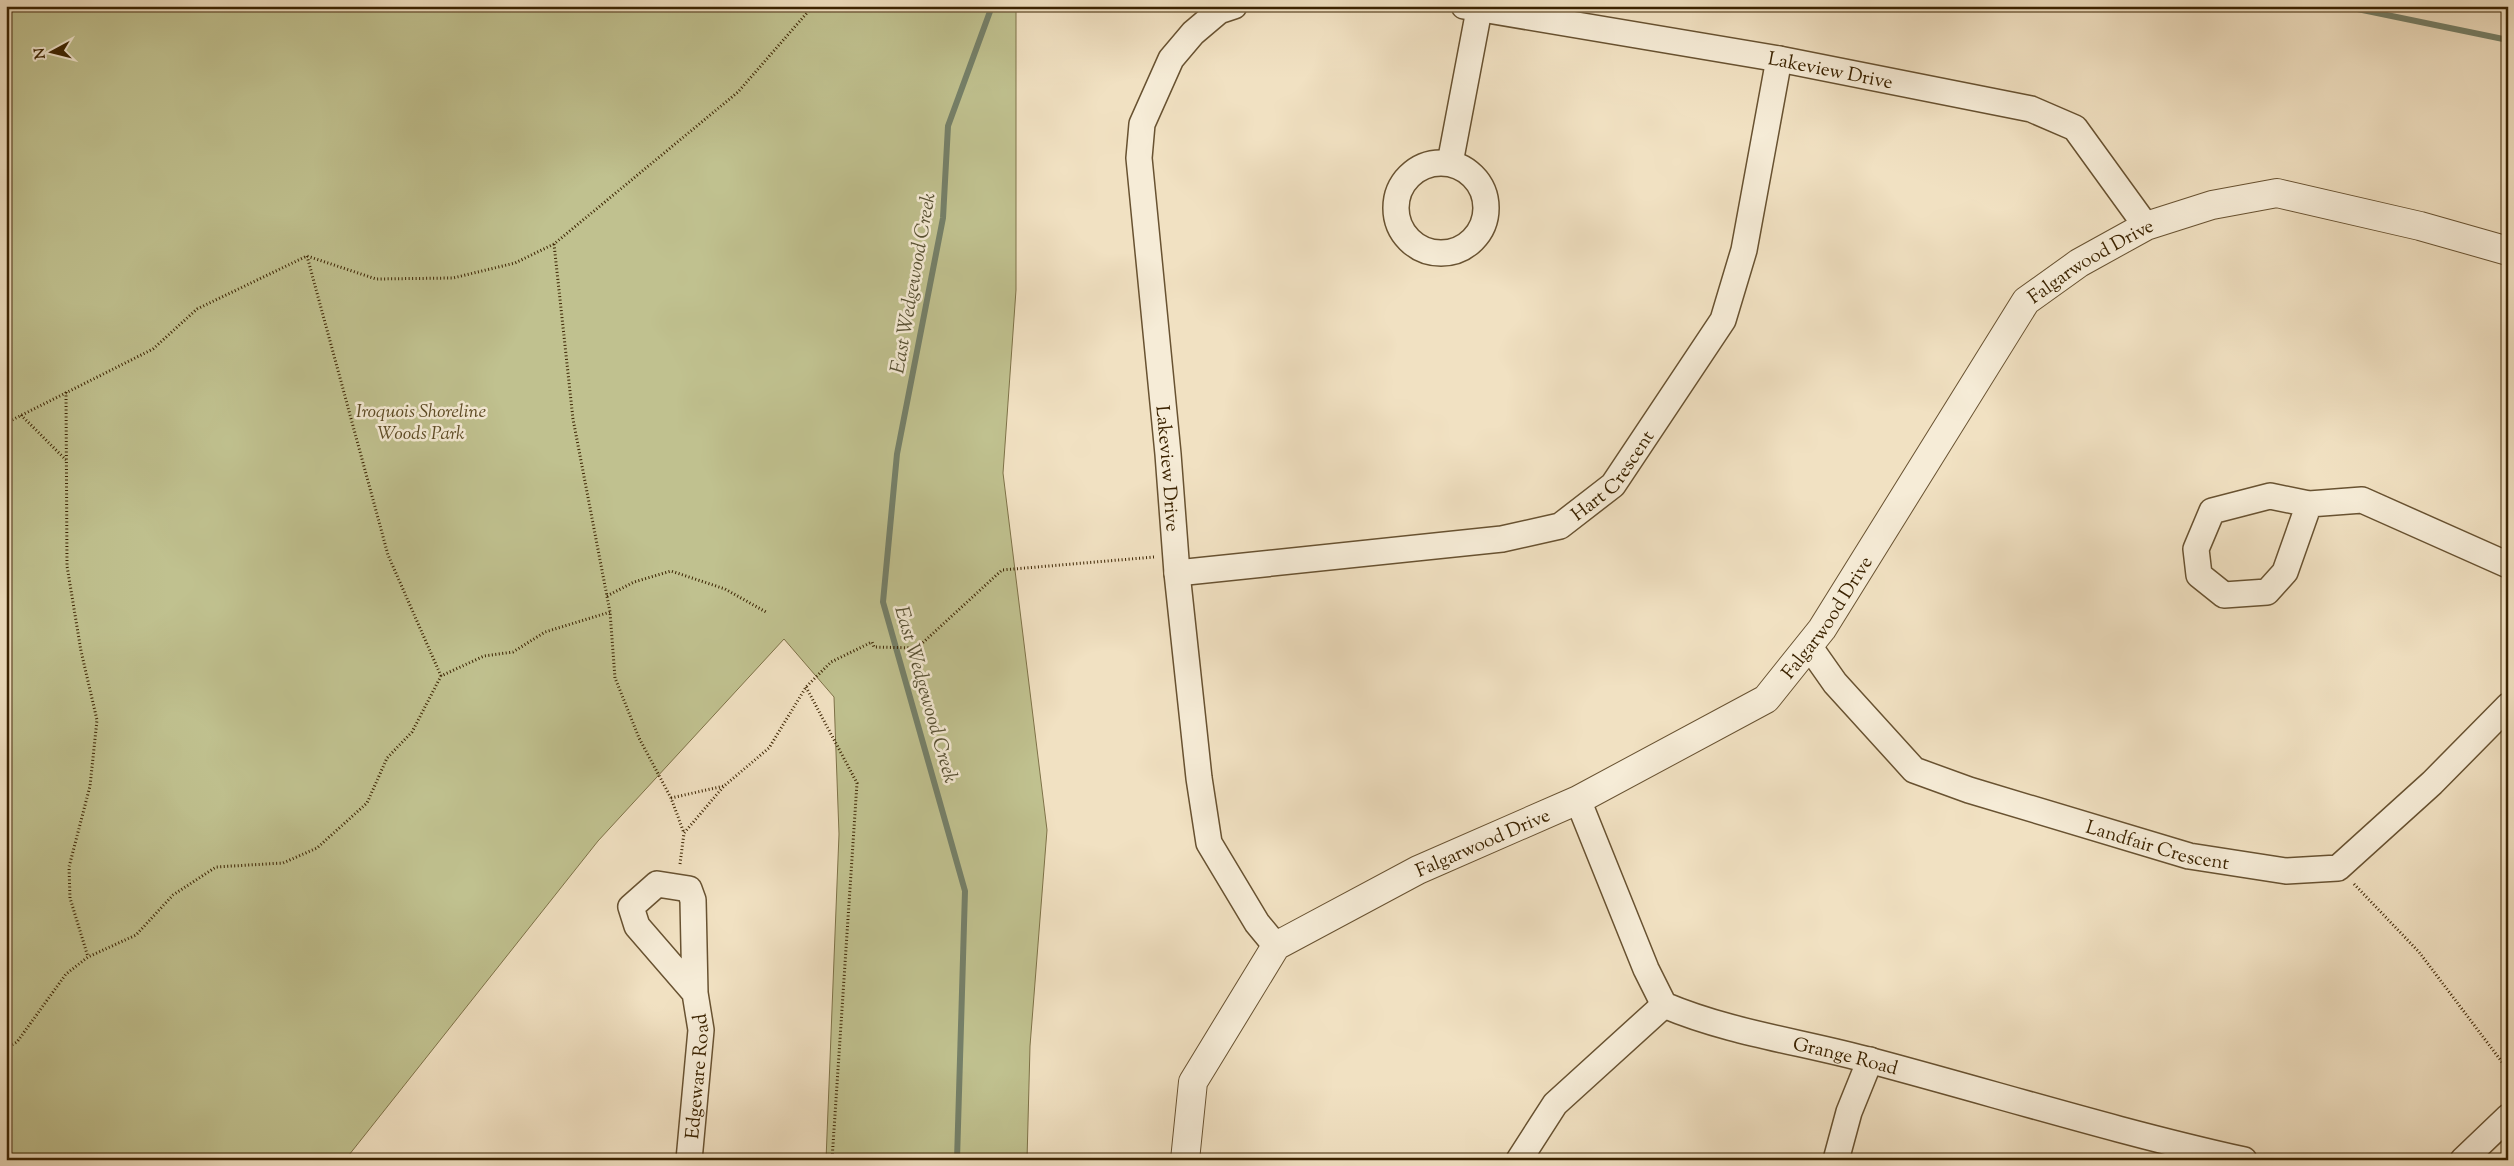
<svg xmlns="http://www.w3.org/2000/svg" width="2514" height="1166" font-family="'Sorts Mill Goudy',serif">
<rect width="100%" height="100%" fill="#f1e1c2"/>
<filter id="stains"><feTurbulence type="fractalNoise" baseFrequency=".004" numOctaves="4"/><feColorMatrix values="0 0 0 0 .2 0 0 0 0 .09 0 0 0 0 .02 0 0 0 .5 -.17"/></filter>
<radialGradient id="worn" r=".72"><stop offset=".6" stop-color="#630" stop-opacity="0"/><stop offset="1" stop-color="#630" stop-opacity=".3"/></radialGradient>
<path fill="#c0c18f" stroke="#7e7248" d="M6,6H1016V290L1003,473L1047,830L1030,1046L1027,1160H826L839,834L834,697L784,639L598,841L345,1160H6Z"/>
<g fill="none" stroke-linecap="round" stroke-linejoin="round">
<path stroke="#758069" stroke-width="6" d="M2343,6L2508,40
M957,1160L965,891L883,602L897,454L943,218L948,126L992,6"/>
<defs>
<g id="minor">
<path id="s1" d="M1234,6L1219,11L1193,33L1171,59L1142,124L1139,158L1168,454L1177,573L1199,778L1209,843L1257,923L1276,946"/>
<path id="s2" d="M1464,6L1779,59L2031,109L2075,128L2146,226"/>
<path d="M1450,163L1479,10"/>
<circle cx="1441" cy="208" r="45"/>
<path d="M2309,504L2285,572L2267,592L2224,595L2199,575L2196,549L2212,511L2270,496L2309,504L2362,500L2508,565"/>
<path id="s3" d="M1177,573L1502,539L1560,526L1613,485L1723,320L1744,250L1779,59"/>
<path id="s4" d="M1809,646L1835,683L1914,770L1969,790L2189,856L2286,871L2338,868L2432,783L2508,706"/>
<path id="s5" d="M1578,800L1646,969L1664,1005C1730,1033 1803,1042 1872,1061C1996,1094 2118,1132 2244,1160"/>
<path id="s6" d="M689,1160L701,1030L695,993L693,900L689,889L657,884L631,907L637,926L695,993"/>
<path d="M1519,1160L1555,1104L1664,1005"/>
<path d="M1836,1160L1849,1112L1870,1060"/>
<path d="M2463,1160L2508,1117"/>
</g>
<g id="tertiary">
<path id="s7" d="M1185,1160L1193,1082L1276,946L1418,870L1578,800L1766,699L1822,629L2026,301L2079,263L2146,226L2212,205L2277,193L2420,226L2508,251"/>
</g>
</defs>
<use href="#minor" stroke="#685231" stroke-width="28"/>
<use href="#tertiary" stroke="#685231" stroke-width="30"/>
<path stroke="#3b2301" stroke-width="3" stroke-dasharray="1 2.5" stroke-linecap="butt" d="M554,244L573,419L610,612L615,678L639,738L671,798L684,833
M307,256L388,555L441,676
M66,392L67,566L81,651L97,720L90,786L69,867L70,898L88,957
M21,415L66,460
M6,423L153,349L197,309L307,256L376,279L453,278L515,263L554,244L738,92L813,6
M607,596L634,582L671,571L725,589L766,612
M806,687L857,783L832,1160
M671,798L724,786
M680,864L684,833L724,786L769,748L806,687L831,662L872,642L874,647L917,648L1002,570L1154,557
M2354,884L2419,952L2508,1070
M6,1048L17,1042L66,974L88,957L136,935L173,895L216,867L283,863L317,848L367,803L387,758L412,732L441,676L484,656L513,652L545,632L610,612"/>
<use href="#minor" stroke="#f6ecd7" stroke-width="25"/>
<use href="#tertiary" stroke="#f6ecd7" stroke-width="28"/>
</g>
<g text-anchor="middle" stroke-width="5" stroke-linejoin="round" paint-order="stroke">
<g font-size="19" fill="#3b2301" stroke="#f6ecd7">
<text dy="7" stroke="none"><textPath href="#s2" startOffset="372">Lakeview Drive</textPath></text>
<text dy="7" stroke="none"><textPath href="#s7" startOffset="1339">Falgarwood Drive</textPath></text>
<text dy="7" stroke="none"><textPath href="#s1" startOffset="501">Lakeview Drive</textPath></text>
<text dy="7" stroke="none"><textPath href="#s3" startOffset="460">Hart Crescent</textPath></text>
<text dy="7" stroke="none"><textPath href="#s7" startOffset="889">Falgarwood Drive</textPath></text>
<text dy="7" stroke="none"><textPath href="#s7" startOffset="469">Falgarwood Drive</textPath></text>
<text dy="7" stroke="none"><textPath href="#s4" startOffset="418">Landfair Crescent</textPath></text>
<text dy="7" stroke="none"><textPath href="#s5" startOffset="411">Grange Road</textPath></text>
<text dy="7" stroke="none"><textPath href="#s6" startOffset="84">Edgeware Road</textPath></text>
</g>
<g font-size="19" font-style="italic" fill="#5c4a24" stroke="#f6ecd7">
<text x="421" y="417">Iroquois Shoreline<tspan x="421" dy="22">Woods Park</tspan></text>
</g>
<g font-size="20" font-style="italic" fill="#585235" stroke="#f6ecd7">
<text transform="translate(912 283) rotate(-80)" y="7">East Wedgewood Creek</text>
<text transform="translate(927 694) rotate(74)" y="7">East Wedgewood Creek</text>
</g>
</g>
<rect width="2514" height="1166" fill="none" stroke="#f1e1c2" stroke-width="25"/>
<rect x="8" y="8" width="2499" height="1151" fill="none" stroke="#3b2301" stroke-width="2.5"/>
<rect x="12" y="12" width="2489" height="1141" fill="none" stroke="#3b2301"/>
<g transform="translate(52 52) rotate(263)" stroke="#f6ecd7" stroke-width="4" paint-order="stroke">
<path d="M0-4L9 19L0 12L-9 19Z" fill="#3b2301"/>
<text y="-8" font-size="14" font-weight="bold" text-anchor="middle" fill="#3b2301">N</text>
</g>
<rect width="100%" height="100%" filter="url(#stains)"/>
<rect width="100%" height="100%" fill="url(#worn)"/>
</svg>
